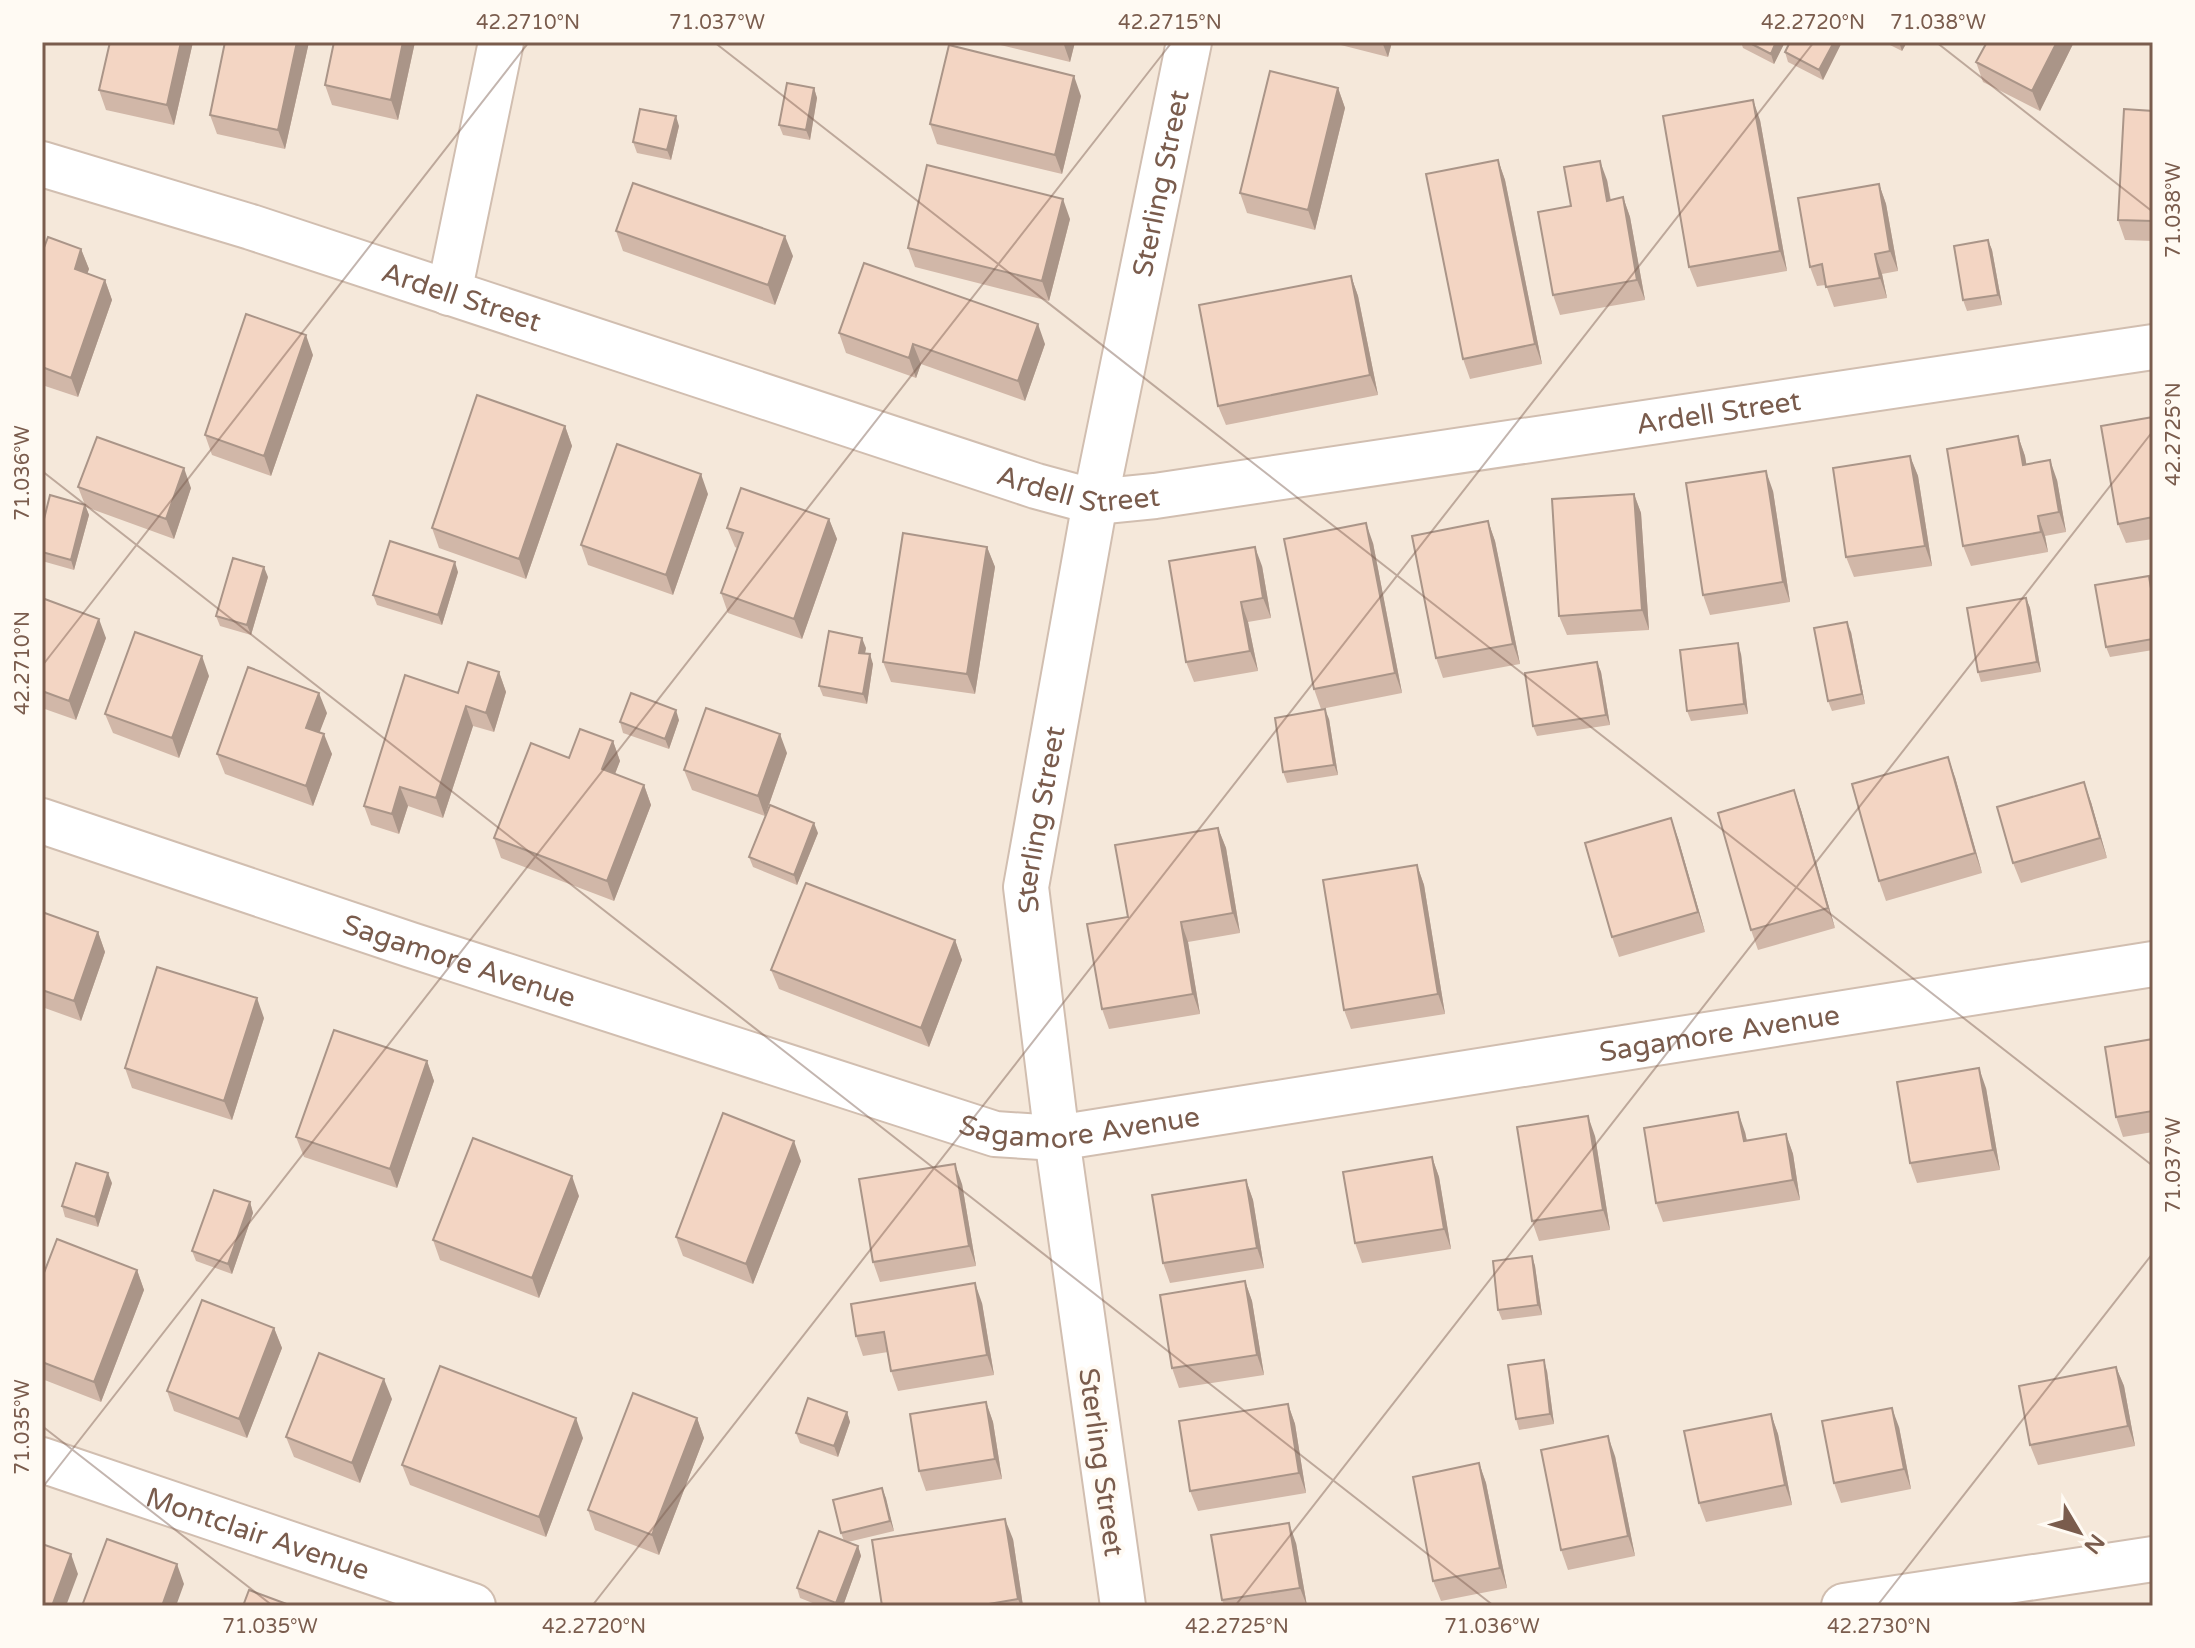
<svg xmlns="http://www.w3.org/2000/svg" width="2195" height="1648" font-family="'Varela Round',sans-serif">
<rect width="100%" height="100%" fill="#fdf6ec"/>
<path fill="#f5e8da" d="M42,42H2153V1606H42Z"/>
<g fill="none" stroke-linecap="round" stroke-linejoin="round">
<defs>
<g id="street">
<path id="s1" d="M42,164L251,227L1036,486L1095,502L1155,496L2153,347"/>
<path d="M449,293L501,42"/>
<path id="s2" d="M42,821L411,945L995,1134L1057,1138L2153,964"/>
<path id="s3" d="M42,1460L473,1606"/>
<path id="s4" d="M1123,1606L1057,1138L1026,887L1095,502L1189,42"/>
<path d="M1844,1606L2153,1559"/>
</g>
</defs>
<use href="#street" stroke="#d1beb0" stroke-width="48"/>
<use href="#street" stroke="#fff" stroke-width="44"/>
</g>
<path fill="#d1b7a8" d="M110,42H193L174,125L106,110L99,90Z
M225,42H309L285,149L217,134L210,115Z
M334,42H415L398,120L332,105L325,85Z
M988,42H1075L1070,62Z
M1329,42H1392L1388,57Z
M1741,42H1785L1774,64L1743,48Z
M1790,42H1842L1823,80L1788,62L1785,52Z
M1884,42H1907L1902,51Z
M1987,42H2074L2040,111L1983,82L1976,62Z
M814,88L817,98L810,140L783,135L779,125Z
M1338,88L1345,108L1315,230L1247,213L1240,193Z
M1081,96L1062,174L937,144L930,124Z
M2153,111V241L2125,240L2118,220Z
M1760,120L1787,271L1697,287L1689,267Z
M679,126L671,160L637,153L633,142Z
M1498,160L1505,180L1542,364L1470,379L1463,359Z
M1607,180L1611,200L1623,197L1630,217L1645,300L1560,315L1553,295L1571,206Z
M1879,184L1886,204L1898,271L1882,274L1887,298L1834,307L1826,285L1817,286L1810,267Z
M1070,219L1049,301L915,267L908,248Z
M616,231L793,256L775,305L623,251Z
M1988,240L1992,250L2002,305L1967,311L1963,300Z
M81,249L89,269L87,273L105,280L112,300L78,397L42,385V253Z
M1351,276L1358,296L1378,395L1226,425L1218,406Z
M839,333L1045,344L1025,401L921,364L916,378L846,353Z
M313,355L271,476L212,455L205,435Z
M2153,417V539L2126,543L2118,524Z
M565,426L572,446L526,579L439,548L432,528Z
M2018,436L2025,456L2026,464L2057,480L2066,532L2045,536L2048,552L1971,566L1963,546Z
M1910,456L1918,476L1932,566L1854,577L1846,557Z
M78,487L191,488L174,539L86,507L89,515L74,570L42,561V527L85,505Z
M1773,491L1790,602L1710,615L1703,595Z
M708,494L673,595L588,565L581,545Z
M1634,494L1641,513L1649,630L1567,635L1559,616Z
M829,519L837,539L802,639L728,613L721,593L737,548L735,547L727,528Z
M1488,521L1495,541L1520,664L1443,678L1436,658Z
M1373,543L1402,693L1321,709L1314,689Z
M987,547L995,567L975,694L891,682L883,662Z
M1262,566L1271,618L1248,622L1258,671L1194,682L1186,662Z
M458,572L442,625L377,605L373,595Z
M2149,576L2153,590V650L2110,657L2106,647Z
M268,577L251,635L220,626L216,616Z
M42,598L106,638L76,720L42,708Z
M2026,598L2030,608L2041,672L1981,682L1978,672Z
M1851,632L1865,704L1832,711L1828,701Z
M866,648L865,653L873,664L867,704L823,696L819,686Z
M1741,654L1748,714L1691,721L1687,711Z
M1597,662L1601,672L1610,725L1537,736L1533,726Z
M499,672L506,692L494,732L473,726L443,818L408,806L399,834L371,825L364,806L458,693Z
M209,676L179,758L113,733L105,714Z
M327,713L319,732L332,754L313,806L225,774L217,754Z
M1329,719L1338,775L1287,783L1283,772Z
M679,720L669,749L623,733L620,722Z
M613,741L620,761L615,774L644,785L651,805L614,901L501,858L494,838L569,758Z
M787,753L765,816L692,790L684,770Z
M1955,777L1982,873L1886,901L1879,881Z
M1794,790L1801,810L1835,928L1758,950L1751,930Z
M2091,802L2107,858L2021,883L2013,863Z
M1218,828L1226,848L1240,933L1188,942L1200,1014L1109,1029L1102,1009L1128,917Z
M818,833L797,885L753,867L749,857Z
M1678,838L1705,932L1619,957L1612,937Z
M1417,865L1424,885L1445,1014L1351,1029L1344,1010Z
M42,912L98,932L105,952L81,1021L42,1007Z
M955,940L962,960L929,1047L779,989L771,970Z
M264,1018L232,1120L132,1088L125,1068Z
M2153,1039V1132L2123,1137L2116,1117Z
M427,1061L434,1081L397,1188L304,1157L296,1137Z
M1986,1088L2000,1170L1917,1183L1910,1163Z
M1745,1132L1747,1141L1786,1134L1793,1154L1800,1200L1663,1222L1656,1203Z
M1595,1136L1610,1230L1539,1241L1532,1221Z
M1432,1157L1439,1177L1451,1249L1362,1263L1355,1243Z
M801,1161L753,1284L683,1256L676,1237Z
M1246,1180L1253,1200L1264,1268L1170,1283L1163,1263Z
M112,1183L98,1227L65,1217L62,1206Z
M962,1184L976,1266L880,1282L873,1262Z
M579,1196L539,1298L440,1260L433,1240Z
M250,1202L253,1213L232,1274L196,1261L192,1251Z
M1532,1256L1535,1266L1542,1315L1502,1320L1498,1310Z
M137,1270L144,1290L101,1402L42,1379V1278Z
M1245,1281L1252,1301L1264,1375L1179,1388L1172,1368Z
M982,1303L994,1375L898,1391L891,1371L888,1352L863,1356L856,1336Z
M274,1328L282,1348L247,1438L174,1411L167,1391Z
M2116,1367L2124,1386L2135,1446L2038,1465L2030,1445Z
M1547,1371L1554,1424L1519,1430L1516,1419Z
M392,1399L360,1483L294,1457L286,1437Z
M986,1402L993,1422L1002,1479L926,1491L919,1471Z
M1288,1404L1295,1424L1306,1493L1198,1511L1190,1491Z
M847,1412L850,1422L838,1457L800,1443L796,1433Z
M1771,1414L1778,1434L1792,1505L1706,1522L1699,1503Z
M697,1418L704,1438L659,1555L595,1530L588,1510Z
M1899,1427L1911,1489L1841,1503L1834,1483Z
M583,1438L546,1537L410,1485L402,1465Z
M1615,1456L1635,1556L1568,1570L1561,1550Z
M1479,1463L1486,1483L1507,1588L1441,1601L1433,1581Z
M882,1488L894,1531L848,1542L858,1546L861,1556L843,1606H820L800,1598L797,1588L844,1541L841,1533Z
M1013,1539L1023,1606H882Z
M1296,1543L1307,1606H1224L1222,1600Z"/>
<path fill="#aa9588" d="M181,42H193L174,125L167,105Z
M297,42H309L285,149L278,130Z
M403,42H415L398,120L391,100Z
M1063,42H1075L1070,62Z
M1382,42H1392L1388,57Z
M1776,42H1785L1774,64L1771,54Z
M1834,42H1842L1823,80L1819,70Z
M1899,42H1907L1902,51Z
M2057,42H2074L2040,111L2032,91Z
M1074,76L1081,96L1062,174L1055,155Z
M814,88L817,98L810,140L806,130Z
M1338,88L1345,108L1315,230L1308,210Z
M1753,100L1760,120L1787,271L1780,251Z
M676,116L679,126L671,160L667,150Z
M1498,160L1505,180L1542,364L1535,344Z
M1600,161L1607,180L1614,221L1607,201Z
M1879,184L1886,204L1898,271L1890,251Z
M1623,197L1630,217L1645,300L1637,280Z
M1063,199L1070,219L1049,301L1042,281Z
M785,236L793,256L775,305L768,285Z
M1988,240L1992,250L2002,305L1998,295Z
M81,249L89,269L82,289L75,269Z
M1875,254L1882,274L1887,298L1880,278Z
M1351,276L1358,296L1378,395L1370,375Z
M105,280L112,300L78,397L71,378Z
M1038,324L1045,344L1025,401L1018,381Z
M306,335L313,355L271,476L264,456Z
M913,344L921,364L916,378L909,358Z
M565,426L572,446L526,579L519,559Z
M2018,436L2025,456L2030,485L2023,465Z
M1910,456L1918,476L1932,566L1925,546Z
M2050,460L2057,480L2066,532L2059,512Z
M184,468L191,488L174,539L166,519Z
M1766,471L1773,491L1790,602L1783,582Z
M701,474L708,494L673,595L666,575Z
M1634,494L1641,513L1649,630L1642,610Z
M85,505L89,515L74,570L71,560Z
M2038,516L2045,536L2048,552L2041,532Z
M829,519L837,539L802,639L794,619Z
M1488,521L1495,541L1520,664L1513,644Z
M1366,523L1373,543L1402,693L1395,673Z
M987,547L995,567L975,694L967,674Z
M1255,547L1262,566L1271,618L1263,598Z
M455,562L458,572L442,625L438,615Z
M264,567L268,577L251,635L247,625Z
M2026,598L2030,608L2041,672L2037,662Z
M1241,602L1248,622L1258,671L1250,651Z
M99,619L106,638L76,720L69,701Z
M1847,622L1851,632L1865,704L1862,694Z
M862,638L866,648L863,663L859,653Z
M1738,643L1741,654L1748,714L1744,704Z
M870,654L873,664L867,704L863,694Z
M202,656L209,676L179,758L172,738Z
M1597,662L1601,672L1610,725L1606,715Z
M499,672L506,692L494,732L486,713Z
M319,693L327,713L314,747L306,728Z
M466,706L473,726L443,818L436,798Z
M1325,709L1329,719L1338,775L1334,765Z
M676,710L679,720L669,749L665,739Z
M324,734L332,754L313,806L306,786Z
M780,734L787,753L765,816L758,796Z
M613,741L620,761L609,789L602,769Z
M1948,757L1955,777L1982,873L1975,853Z
M2084,782L2091,802L2107,858L2100,838Z
M644,785L651,805L614,901L607,881Z
M400,787L408,806L399,834L392,814Z
M1794,790L1801,810L1835,928L1828,908Z
M1671,818L1678,838L1705,932L1698,912Z
M814,823L818,833L797,885L794,875Z
M1218,828L1226,848L1240,933L1233,913Z
M1417,865L1424,885L1445,1014L1438,994Z
M1181,922L1188,942L1200,1014L1193,994Z
M98,932L105,952L81,1021L74,1001Z
M955,940L962,960L929,1047L921,1028Z
M257,998L264,1018L232,1120L224,1101Z
M427,1061L434,1081L397,1188L390,1169Z
M1979,1068L1986,1088L2000,1170L1993,1150Z
M1738,1112L1745,1132L1751,1161L1744,1141Z
M1588,1116L1595,1136L1610,1230L1603,1210Z
M1786,1134L1793,1154L1800,1200L1793,1180Z
M794,1141L801,1161L753,1284L746,1264Z
M1432,1157L1439,1177L1451,1249L1444,1229Z
M955,1164L962,1184L976,1266L969,1246Z
M108,1173L112,1183L98,1227L95,1217Z
M572,1176L579,1196L539,1298L532,1278Z
M1246,1180L1253,1200L1264,1268L1257,1248Z
M250,1202L253,1213L232,1274L228,1264Z
M1532,1256L1535,1266L1542,1315L1538,1305Z
M137,1270L144,1290L101,1402L94,1382Z
M1245,1281L1252,1301L1264,1375L1257,1355Z
M975,1283L982,1303L994,1375L987,1355Z
M274,1328L282,1348L247,1438L239,1419Z
M1544,1360L1547,1371L1554,1424L1550,1414Z
M2116,1367L2124,1386L2135,1446L2128,1426Z
M384,1379L392,1399L360,1483L352,1463Z
M986,1402L993,1422L1002,1479L995,1459Z
M1288,1404L1295,1424L1306,1493L1299,1473Z
M1892,1408L1899,1427L1911,1489L1904,1469Z
M847,1412L850,1422L838,1457L834,1446Z
M1771,1414L1778,1434L1792,1505L1785,1485Z
M576,1418L583,1438L546,1537L539,1517Z
M697,1418L704,1438L659,1555L652,1535Z
M1608,1436L1615,1456L1635,1556L1628,1536Z
M1479,1463L1486,1483L1507,1588L1500,1568Z
M882,1488L886,1498L894,1531L890,1521Z
M1005,1519L1013,1539L1023,1606H1021L1018,1599Z
M1289,1523L1296,1543L1307,1606L1300,1588Z
M858,1546L861,1556L843,1606H837L836,1603Z
M71,1554L78,1574L66,1606H52Z
M177,1564L184,1584L176,1606H162Z"/>
<path fill="#f3d5c3" stroke="#aa9588" stroke-width="2" d="M110,42H181L167,105L99,90Z
M225,42H297L278,130L210,115Z
M334,42H403L391,100L325,85Z
M1748,42H1776L1771,54Z
M1790,42H1834L1819,70L1785,52Z
M1987,42H2057L2032,91L1976,62Z
M949,45L1074,76L1055,155L930,124Z
M1270,71L1338,88L1308,210L1240,193Z
M787,83L814,88L806,130L779,125Z
M1753,100L1780,251L1689,267L1663,116Z
M640,109L676,116L667,150L633,142Z
M2124,109L2153,111V221L2118,220Z
M1498,160L1535,344L1463,359L1426,174Z
M1600,161L1607,201L1623,197L1637,280L1553,295L1538,212L1571,206L1564,167Z
M927,165L1063,199L1042,281L908,248Z
M633,183L785,236L768,285L616,231Z
M1879,184L1890,251L1875,254L1880,278L1826,287L1822,264L1810,267L1798,198Z
M48,237L81,249L75,269L105,280L71,378L42,367V253Z
M1988,240L1998,295L1963,300L1954,246Z
M864,263L1038,324L1018,381L913,344L909,358L839,333Z
M1351,276L1370,375L1218,406L1199,305Z
M246,314L306,335L264,456L205,435Z
M477,395L565,426L519,559L432,528Z
M2153,417V517L2118,524L2101,426Z
M2018,436L2023,465L2050,460L2059,512L2038,516L2041,532L1963,546L1947,449Z
M97,437L184,468L166,519L78,487Z
M617,444L701,474L666,575L581,545Z
M1910,456L1925,546L1846,557L1833,468Z
M1766,471L1783,582L1703,595L1686,483Z
M741,488L829,519L794,619L721,593L743,533L727,528Z
M1634,494L1642,610L1559,616L1552,499Z
M50,495L85,505L71,560L42,552V527Z
M1488,521L1513,644L1436,658L1412,536Z
M1366,523L1395,673L1314,689L1284,539Z
M903,533L987,547L967,674L883,662Z
M390,541L455,562L438,615L373,595Z
M1255,547L1263,598L1241,602L1250,651L1186,662L1169,561Z
M233,558L264,567L247,625L216,616Z
M2149,576L2153,601V639L2106,647L2095,585Z
M42,598L99,619L69,701L42,691Z
M2026,598L2037,662L1978,672L1967,608Z
M1847,622L1862,694L1828,701L1814,628Z
M829,631L862,638L859,653L870,654L863,694L819,686Z
M135,632L202,656L172,738L105,714Z
M1738,643L1744,704L1687,711L1680,650Z
M468,662L499,672L486,713L466,706L436,798L400,787L392,814L364,806L405,675L458,693Z
M1597,662L1606,715L1533,726L1525,673Z
M248,667L319,693L306,728L324,734L306,786L217,754Z
M631,693L676,710L665,739L620,722Z
M706,708L780,734L758,796L684,770Z
M1325,709L1334,765L1283,772L1275,718Z
M580,729L613,741L602,769L644,785L607,881L494,838L531,743L569,758Z
M1948,757L1975,853L1879,881L1852,784Z
M2084,782L2100,838L2013,863L1997,807Z
M1794,790L1828,908L1751,930L1718,813Z
M770,805L814,823L794,875L749,857Z
M1671,818L1698,912L1612,937L1585,843Z
M1218,828L1233,913L1181,922L1193,994L1102,1009L1087,924L1128,917L1115,845Z
M1417,865L1438,994L1344,1010L1323,880Z
M806,883L955,940L921,1028L771,970Z
M42,912L98,932L74,1001L42,990Z
M157,967L257,998L224,1101L125,1068Z
M334,1030L427,1061L390,1169L296,1137Z
M2153,1039V1111L2116,1117L2105,1047Z
M1979,1068L1993,1150L1910,1163L1897,1082Z
M1738,1112L1744,1141L1786,1134L1793,1180L1656,1203L1644,1128Z
M723,1113L794,1141L746,1264L676,1237Z
M1588,1116L1603,1210L1532,1221L1517,1127Z
M473,1138L572,1176L532,1278L433,1240Z
M1432,1157L1444,1229L1355,1243L1343,1172Z
M76,1163L108,1173L95,1217L62,1206Z
M955,1164L969,1246L873,1262L859,1179Z
M1246,1180L1257,1248L1163,1263L1152,1195Z
M214,1190L250,1202L228,1264L192,1251Z
M57,1239L137,1270L94,1382L42,1362V1278Z
M1532,1256L1538,1305L1498,1310L1493,1261Z
M1245,1281L1257,1355L1172,1368L1160,1295Z
M975,1283L987,1355L891,1371L884,1332L856,1336L851,1304Z
M202,1300L274,1328L239,1419L167,1391Z
M319,1353L384,1379L352,1463L286,1437Z
M1544,1360L1550,1414L1516,1419L1508,1365Z
M440,1366L576,1418L539,1517L402,1465Z
M2116,1367L2128,1426L2030,1445L2019,1386Z
M633,1393L697,1418L652,1535L588,1510Z
M808,1398L847,1412L834,1446L796,1433Z
M986,1402L995,1459L919,1471L910,1414Z
M1288,1404L1299,1473L1190,1491L1179,1421Z
M1892,1408L1904,1469L1834,1483L1822,1421Z
M1771,1414L1785,1485L1699,1503L1684,1431Z
M1608,1436L1628,1536L1561,1550L1541,1450Z
M1479,1463L1500,1568L1433,1581L1413,1477Z
M882,1488L890,1521L841,1533L833,1500Z
M1005,1519L1018,1599L977,1606H882L872,1540Z
M1289,1523L1300,1588L1222,1600L1211,1535Z
M819,1531L858,1546L836,1603L797,1588Z
M107,1539L177,1564L162,1606H82Z
M42,1544L71,1554L52,1606H42Z
M249,1590L292,1606H243Z"/>
<path fill="none" stroke="#7a5c4d" stroke-width="2" stroke-opacity="0.45" d="M714,42L2153,1166M1936,42L2153,212M42,471L1494,1606M42,666L529,42M42,1426L273,1606M42,1488L1172,42M592,1606L1814,42M1235,1606L2153,431M1877,1606L2153,1253"/>
<g text-anchor="middle" stroke-width="8" stroke-linejoin="round" paint-order="stroke">
<g font-size="28" fill="#7a5c4d" stroke="#fffaf3">
<text dy="10" stroke="none"><textPath href="#s4" startOffset="1442">Sterling Street</textPath></text>
<text dy="10" stroke="none"><textPath href="#s1" startOffset="440">Ardell Street</textPath></text>
<text dy="10" stroke="none"><textPath href="#s1" startOffset="1736">Ardell Street</textPath></text>
<text dy="10" stroke="none"><textPath href="#s1" startOffset="1088">Ardell Street</textPath></text>
<text dy="10" stroke="none"><textPath href="#s4" startOffset="794">Sterling Street</textPath></text>
<text dy="10" stroke="none"><textPath href="#s2" startOffset="440">Sagamore Avenue</textPath></text>
<text dy="10" stroke="none"><textPath href="#s2" startOffset="1736">Sagamore Avenue</textPath></text>
<text dy="10" stroke="none"><textPath href="#s2" startOffset="1088">Sagamore Avenue</textPath></text>
<text transform="translate(1102 1462) rotate(82)" y="10">Sterling Street</text>
<text dy="10" stroke="none"><textPath href="#s3" startOffset="228">Montclair Avenue</textPath></text>
</g>
</g>
<rect width="2195" height="1648" fill="none" stroke="#fffaf3" stroke-width="88"/>
<g transform="translate(2079 1532) rotate(128)" stroke="#fffaf3" stroke-width="6" paint-order="stroke">
<path d="M0-6L14 30L0 20L-14 30Z" fill="#7a5c4d"/>
<text y="-12" font-size="22" font-weight="bold" text-anchor="middle" fill="#7a5c4d">N</text>
</g>
<rect x="44" y="44" width="2107" height="1560" fill="none" stroke="#7a5c4d" stroke-width="3"/>
<g font-size="20" text-anchor="middle" fill="#7a5c4d">
<text x="528" y="29">42.2710°N</text>
<text x="717" y="29">71.037°W</text>
<text x="1170" y="29">42.2715°N</text>
<text x="1813" y="29">42.2720°N</text>
<text x="1938" y="29">71.038°W</text>
<text transform="translate(2173 210) rotate(-90)" y="7">71.038°W</text>
<text transform="translate(2173 434) rotate(-90)" y="7">42.2725°N</text>
<text transform="translate(22 473) rotate(-90)" y="7">71.036°W</text>
<text transform="translate(22 663) rotate(-90)" y="7">42.2710°N</text>
<text transform="translate(2173 1165) rotate(-90)" y="7">71.037°W</text>
<text transform="translate(22 1427) rotate(-90)" y="7">71.035°W</text>
<text x="270" y="1633">71.035°W</text>
<text x="594" y="1633">42.2720°N</text>
<text x="1237" y="1633">42.2725°N</text>
<text x="1492" y="1633">71.036°W</text>
<text x="1879" y="1633">42.2730°N</text>
</g>
</svg>
